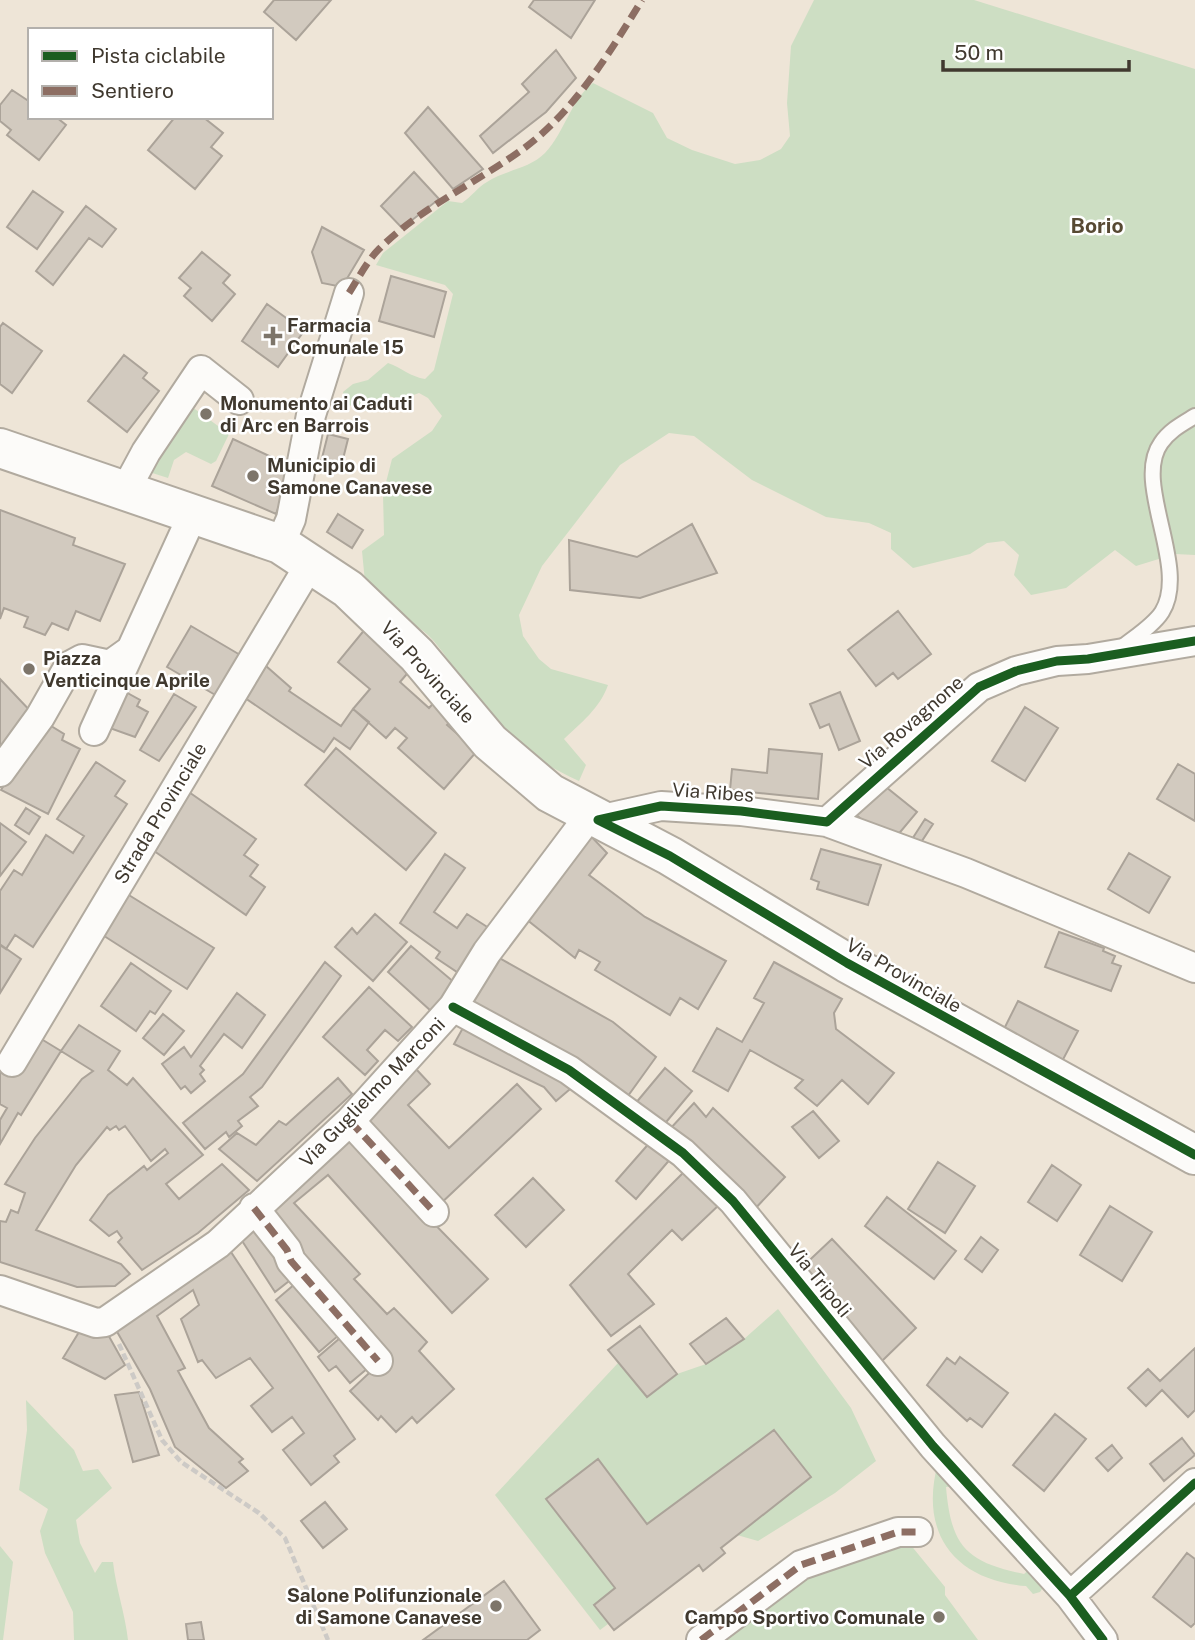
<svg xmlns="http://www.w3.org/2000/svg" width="1195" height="1640" font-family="'Public Sans',sans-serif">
<rect width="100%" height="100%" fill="#eee5d7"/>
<path fill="#cddec3" d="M814,0H974L1195,69V555L1175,554L1136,566L1115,550L1066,588L1031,595L1014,575L1019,555L1004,541L987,543L970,554L913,568L891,549V533L869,523L826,517L752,480L694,436L669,433L620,465L542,566L519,615L523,636L539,659L551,669L608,685C600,708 581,723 564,739L586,765L579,781C549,767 517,749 494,725C471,701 443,642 419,628L411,630L365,582L362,551L384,535L383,494L392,459L432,431L442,416L428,398L419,393L400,400L387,395L369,412L346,404L343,392L353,384L368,380L388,363C402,368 411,377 425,379L434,370L453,294L445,285L376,265L383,253L448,201L462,203C471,197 478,187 487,182C505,170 529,169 545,153C565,132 570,101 593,83L653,113L667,138L692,150L735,164L760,160L781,149L790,136L787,103L791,46Z
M188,404L229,434L216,461L211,464L186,452L174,460L168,478L143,470Z
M778,1309L851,1408L876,1461L835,1493L758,1541L737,1535L810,1477L774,1430L647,1524L597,1460L546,1499L615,1588L594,1605L608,1624L600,1630L495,1495L618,1363L647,1397L677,1374L706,1364L744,1339Z
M26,1400L74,1450L83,1471L98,1469L112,1488L76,1520L80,1543L95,1573L102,1562H113C116,1589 125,1613 128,1640H74L73,1612L45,1553L40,1531L48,1509L19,1490L27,1430Z
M938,1463L958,1486L946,1487C951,1545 965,1562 1024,1574L1032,1567L1046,1583L1040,1592L1033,1594L1026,1586C953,1580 919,1532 938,1463Z
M905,1538L945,1587V1595L978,1640H713L801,1577L827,1572Z
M0,1546L13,1562L3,1640H0Z"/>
<path fill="#d2cabf" stroke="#aba399" stroke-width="2" d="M274,0H331L296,40L264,12Z
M534,0H595L571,38L529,7Z
M556,50L576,78L546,112L493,153L480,136L529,92L522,84Z
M12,90L30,102V117H56L66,125L39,160L7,135L11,130L0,121V105Z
M428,107L483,169L453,189L405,133Z
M175,117H203L223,133L211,147L222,156L195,189L148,150Z
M414,172L439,199L402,228L381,206Z
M33,191L63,212L37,249L7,227Z
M86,206L116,229L102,247L89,238L53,285L36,271Z
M322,227L364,250L342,287L322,283L312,252Z
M202,252L230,275L223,283L235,294L212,321L184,296L191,288L179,278Z
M391,276L446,292L434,337L379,321Z
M267,304L304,331L278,367L242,341Z
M3,323L42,351L12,393L0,384V327Z
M124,355L147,373L143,378L159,391L127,432L88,401Z
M328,434L348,439L341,467L321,462Z
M233,439L293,467L276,514L212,486Z
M0,510L75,538L73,545L125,564L100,621L76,611L68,630L52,623L45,635L24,627L28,617L4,608L0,619Z
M338,514L363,530L352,548L327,532Z
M692,524L717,573L640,598L570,590L569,540L637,557Z
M898,611L931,654L898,679L893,673L876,686L848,650Z
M191,626L247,659L224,700L167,667Z
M366,628L412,668L400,682L429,708L438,698L456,715L447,725L477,751L444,789L398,748L407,738L395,728L386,738L353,709L370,689L338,662Z
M266,666L291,688L289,691L341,726L353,709L369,722L350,749L334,738L324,752L245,698Z
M0,679L36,717L7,750L0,744Z
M122,690L140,700L137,706L148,712L135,737L104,726Z
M840,692L860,741L839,750L829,724L820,728L810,704Z
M174,694L196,707L159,761L140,750Z
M1025,707L1058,728L1025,781L992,761Z
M43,721L64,734L62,740L80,749L48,814L1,790Z
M336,748L436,833L406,870L305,785Z
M769,749L822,754L818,799L730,790L732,769L767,773Z
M96,762L125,781L115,796L127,804L33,947L15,935L6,949L0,945V891L14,870L22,875L46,835L73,853L84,836L57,819Z
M1178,764L1195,774V821L1157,799Z
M881,783L917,812L891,843L855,814Z
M186,790L256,839L244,855L258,865L250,876L265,887L246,915L147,846Z
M26,808L40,817L29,834L15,825Z
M925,819L933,824L916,850L907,847Z
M0,823L26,842L0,876Z
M585,830L607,853L589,875L645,917L726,961L698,1009L680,998L670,1015L595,970L600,962L579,950L575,958L521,915Z
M821,849L881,865L868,905L817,889L819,882L811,879Z
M1129,853L1170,877L1149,913L1108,889Z
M445,854L465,868L434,912L457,928L467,914L492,930L463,976L436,958L440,952L400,923Z
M124,892L214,948L187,989L101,934Z
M375,914L407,942L373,981L335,947L352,928L357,934Z
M1059,932L1104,948L1103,951L1115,956L1112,963L1121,966L1111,991L1045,967Z
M1,945L21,959L0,993V947Z
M411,946L455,983L431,1011L388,972Z
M494,955L613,1022L656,1057L625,1100L586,1067L534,1035L468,1003Z
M325,962L341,976L262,1087L250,1097L258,1106L238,1121L242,1126L229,1137L226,1132L205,1149L183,1123L243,1074Z
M774,962L842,999L834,1013L836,1029L894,1073L868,1104L842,1080L817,1106L795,1088L803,1080L750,1050L728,1091L693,1071L717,1028L742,1042L764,1003L754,998Z
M131,963L171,991L155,1014L150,1011L136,1031L101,1006Z
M369,987L412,1027L398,1041L385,1030L367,1050L378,1061L365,1075L323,1037Z
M237,993L265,1015L242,1048L224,1034L200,1066L204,1070L200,1074L205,1081L191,1093L185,1086L181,1089L162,1064L184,1047L191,1057Z
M1018,1001L1078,1031L1058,1069L999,1039Z
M163,1014L184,1031L164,1055L143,1038Z
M79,1025L120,1051L108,1070L127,1085L133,1078L203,1155L166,1184L179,1199L222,1164L249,1190L198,1233L142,1270L118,1242L122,1238L117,1231L109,1236L90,1220L108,1195L144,1166L147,1170L168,1153L165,1149L151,1161L125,1126L119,1130L116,1126L110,1130L107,1127L76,1165L36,1230L121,1264L130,1274L115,1286L77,1287L0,1262V1221L6,1222L11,1210L18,1213L25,1193L5,1184L35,1138L82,1079L93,1071L61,1051Z
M464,1026L576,1084L556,1101L544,1087L454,1044Z
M38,1037L61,1051L21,1115L18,1113L0,1144V1120L7,1108L0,1104V1064Z
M665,1068L692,1091L662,1127L635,1104Z
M416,1069L430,1084L408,1105L449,1148L517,1084L541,1109L437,1207L359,1122Z
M338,1078L352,1094L257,1181L219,1149L237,1133L256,1145L279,1121L286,1125Z
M694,1103L706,1117L713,1108L785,1177L751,1213L669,1130Z
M813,1111L839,1141L819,1158L792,1127Z
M346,1133L488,1279L452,1313L328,1175L294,1203L360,1274L354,1279L387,1314L394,1308L427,1342L419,1351L454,1389L417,1423L412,1417L396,1432L381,1416L378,1420L350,1391L383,1360L259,1212Z
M652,1140L672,1157L636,1199L616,1181Z
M938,1162L975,1186L945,1233L908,1209Z
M1052,1165L1081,1185L1057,1221L1028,1202Z
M686,1170L720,1204L682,1240L672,1230L628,1274L654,1304L611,1336L570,1285Z
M533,1178L564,1210L526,1247L495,1215Z
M887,1197L956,1251L934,1279L865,1226Z
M1110,1206L1152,1232L1122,1281L1080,1255Z
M257,1215L298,1274L275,1292L237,1233Z
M981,1237L998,1250L982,1272L965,1259Z
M832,1239L916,1328L882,1361L798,1271Z
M225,1243L355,1439L334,1456L339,1462L311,1485L283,1450L304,1433L292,1417L272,1432L251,1406L273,1388L250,1358L216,1378L202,1360L198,1362L181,1319L199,1305L193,1290L157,1316L185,1368L178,1371L209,1428L243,1459L239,1462L248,1471L226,1488L175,1447L150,1389L112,1323Z
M302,1278L345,1330L319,1352L276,1300Z
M726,1318L744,1339L706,1364L690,1344Z
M84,1324L106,1331L125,1365L105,1379L63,1358Z
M640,1326L677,1374L647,1397L608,1350Z
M347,1332L374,1363L350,1383L336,1366L329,1371L318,1357Z
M1195,1348V1410L1188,1417L1162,1390L1146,1406L1128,1388L1148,1369L1160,1381Z
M960,1357L1008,1393L982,1427L970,1418L967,1421L927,1385L947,1358L955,1364Z
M139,1392L159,1455L133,1462L115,1395Z
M1055,1414L1086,1439L1044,1491L1013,1465Z
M774,1430L811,1477L721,1548L725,1553L703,1571L699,1565L614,1630L594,1605L615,1588L546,1499L598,1459L647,1524Z
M1182,1438L1195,1455L1164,1481L1150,1464Z
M1112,1445L1122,1458L1108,1471L1096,1458Z
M325,1502L347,1529L323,1548L301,1521Z
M1187,1553L1195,1559V1623L1191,1627L1153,1597Z
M504,1581L540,1630L527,1640H423Z
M201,1622L204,1640H188L186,1624Z"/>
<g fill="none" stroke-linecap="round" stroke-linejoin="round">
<defs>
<path id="lane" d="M1121,648C1133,638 1153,626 1162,612C1190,567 1132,483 1161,443C1170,430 1182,424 1195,416"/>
<path id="street" d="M125,491L146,452L201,370L239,400
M280,544L291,519L311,415L349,293
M94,731L193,514
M0,772L40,717L69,666L82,659L110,665L131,650
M598,820L661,806L741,811L827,822L966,873L1195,968
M827,822L979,687L1016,671L1057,661L1088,659L1195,641
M453,1007L569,1070L683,1153L733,1201L933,1446L1070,1596L1103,1640
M12,1062L310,564
M350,1121L434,1212
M254,1208L287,1250L291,1261L378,1361
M0,1290L96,1323L105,1322L218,1244L350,1121L453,1007L487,952L590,815
M1070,1596L1195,1483
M701,1640L801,1565L898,1532H918"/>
<path id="secondary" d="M0,448L280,544L348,589L417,655L490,742L550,793L670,856L847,963L1195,1155"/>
</defs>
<use href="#lane" stroke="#b1aa9f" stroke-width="18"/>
<use href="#street" stroke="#b1aa9f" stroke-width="32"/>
<use href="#secondary" stroke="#b1aa9f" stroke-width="42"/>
<path stroke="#cdcac6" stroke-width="4.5" stroke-dasharray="7 3.5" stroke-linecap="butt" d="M119,1344L162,1440L181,1462L259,1513L285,1538L328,1640"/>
<use href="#lane" stroke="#fcfbf9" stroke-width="14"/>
<use href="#street" stroke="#fcfbf9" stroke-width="28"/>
<use href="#secondary" stroke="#fcfbf9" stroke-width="38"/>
<path stroke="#8d6e63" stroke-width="7" stroke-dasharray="14 7" stroke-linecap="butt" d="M349,293C358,279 367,261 379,249C420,208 476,183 523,149C574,112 610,52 642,0
M350,1121L434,1212
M254,1208L287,1250L291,1261L378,1361
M701,1640L801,1565L898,1532H918"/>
<defs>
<path id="cycleway" d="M598,820L670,856L847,963L1195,1155
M598,820L661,806L741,811L827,822L979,687L1016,671L1057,661L1088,659L1195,641
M453,1007L569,1070L683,1153L733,1201L933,1446L1070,1596L1103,1640
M1070,1596L1195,1483"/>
</defs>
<use href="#cycleway" stroke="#fff" stroke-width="13"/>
<use href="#cycleway" stroke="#1b5e20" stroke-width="9"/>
</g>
<g fill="#7d756a" stroke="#fff" stroke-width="2.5">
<path d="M269.5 325.5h7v7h7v7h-7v7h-7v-7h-7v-7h7z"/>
<circle cx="206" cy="414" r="7"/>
<circle cx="253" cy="476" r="7"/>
<circle cx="29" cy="669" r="7"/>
<circle cx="496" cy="1606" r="7"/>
<circle cx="939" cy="1617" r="7"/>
</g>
<g text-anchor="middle" stroke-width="5" stroke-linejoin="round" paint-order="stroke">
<g font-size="19" font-weight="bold" fill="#40392f" stroke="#fff" text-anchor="start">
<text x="287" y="332">Farmacia<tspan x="287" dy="22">Comunale 15</tspan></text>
<text x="220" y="410">Monumento ai Caduti<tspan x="220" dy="22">di Arc en Barrois</tspan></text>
<text x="267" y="472">Municipio di<tspan x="267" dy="22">Samone Canavese</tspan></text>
<text x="43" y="665">Piazza<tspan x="43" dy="22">Venticinque Aprile</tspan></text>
<text x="482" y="1602" text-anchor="end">Salone Polifunzionale<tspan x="482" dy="22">di Samone Canavese</tspan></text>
<text x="925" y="1624" text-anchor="end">Campo Sportivo Comunale</text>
</g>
<g font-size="19" fill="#40392f" stroke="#fff">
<text transform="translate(428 672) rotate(48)" y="7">Via Provinciale</text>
<text transform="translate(911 722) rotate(-41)" y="7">Via Rovagnone</text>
<text transform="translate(713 792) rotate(4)" y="7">Via Ribes</text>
<text transform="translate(160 813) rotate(-59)" y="7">Strada Provinciale</text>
<text transform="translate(904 975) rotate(30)" y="7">Via Provinciale</text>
<text transform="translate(372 1092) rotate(-46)" y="7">Via Guglielmo Marconi</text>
<text transform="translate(820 1280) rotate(51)" y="7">Via Tripoli</text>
</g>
<g font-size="21" font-weight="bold" fill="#574933" stroke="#fff">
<text x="1097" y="233">Borio</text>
</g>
</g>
<rect x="28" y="28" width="245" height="91" fill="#ffffff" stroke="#b3b0ac" stroke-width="2"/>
<rect x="42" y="51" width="35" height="10" fill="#1b5e20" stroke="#b3b0ac" stroke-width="2"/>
<text x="91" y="63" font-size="21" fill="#40392f">Pista ciclabile</text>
<rect x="42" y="86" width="35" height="10" fill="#8d6e63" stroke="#b3b0ac" stroke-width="2"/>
<text x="91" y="98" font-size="21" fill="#40392f">Sentiero</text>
<path d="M943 60v10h186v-10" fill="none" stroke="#40392f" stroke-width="3.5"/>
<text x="954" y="60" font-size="21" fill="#40392f" stroke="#ffffff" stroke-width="5" paint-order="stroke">50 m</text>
</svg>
